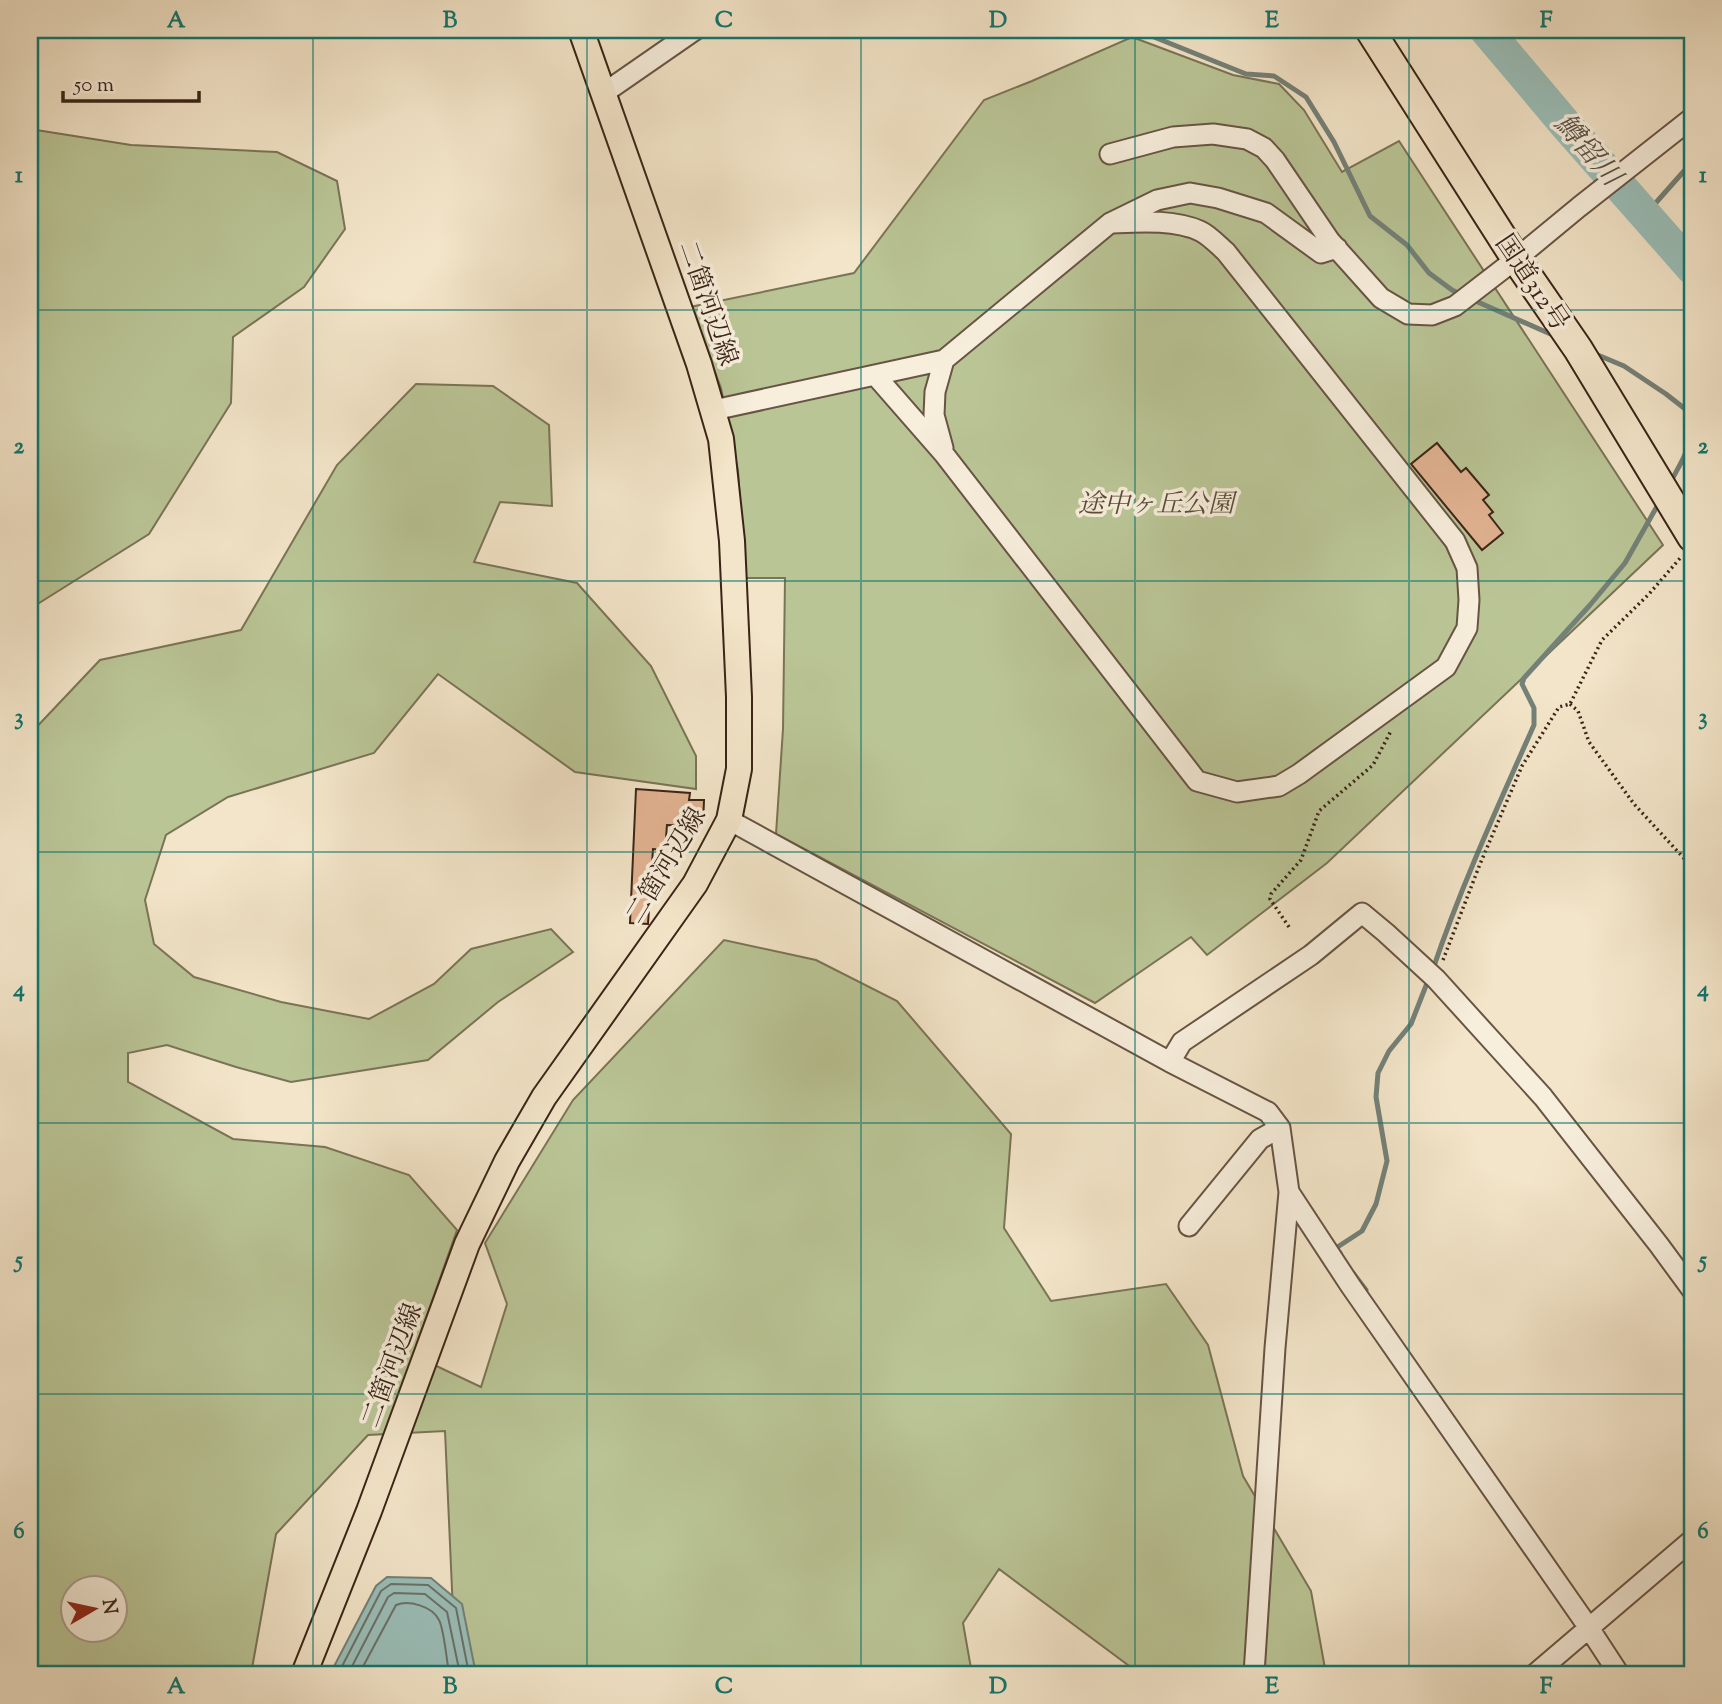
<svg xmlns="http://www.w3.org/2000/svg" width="1722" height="1704" font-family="'Sorts Mill Goudy','Noto Serif JP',serif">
<rect width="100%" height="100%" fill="#f3e5c9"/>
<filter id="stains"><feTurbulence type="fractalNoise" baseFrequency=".00286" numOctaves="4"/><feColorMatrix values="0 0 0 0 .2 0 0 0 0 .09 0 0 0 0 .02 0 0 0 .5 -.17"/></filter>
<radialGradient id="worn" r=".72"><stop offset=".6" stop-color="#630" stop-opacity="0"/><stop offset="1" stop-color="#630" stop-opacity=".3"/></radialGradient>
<path fill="#bac596" stroke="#7a7456" stroke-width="2" fill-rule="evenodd" d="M1132,37L1233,75L1279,84L1304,110L1342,172L1399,141L1663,545L1327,863L1207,955L1191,937L1095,1003L776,834L783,729L785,578H745L738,471L721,388L690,307L854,273L984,100L1032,81Z
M30,129L131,145L277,152L337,181L345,229L304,287L233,337L231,403L149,534L36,605L30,603Z
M416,384L493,386L549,425L552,506L500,502L474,562L577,583L651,666L696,756V789L575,772L438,674L374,753L228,797L166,835L145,900L154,944L194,977L281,1002L369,1019L434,984L471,949L551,929L573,952L498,1002L428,1060L291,1082L236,1067L167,1045L128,1053V1082L233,1139L325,1147L409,1175L457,1230L413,1355L481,1387L507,1304L485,1243L573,1100L724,940L816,960L897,1001L1011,1134L1004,1228L1051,1301L1166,1284L1208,1345L1243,1476L1311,1591L1326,1674H1140L999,1569L963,1623L972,1674H467L453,1612L445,1431L368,1435L276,1534L251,1674H30V734L100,660L241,630L337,465ZM74,1588H116V1630H74Z"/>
<path fill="#9bbfb9" stroke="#748178" stroke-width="2" d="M387,1577L431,1578L462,1604L476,1674H330L376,1586Z"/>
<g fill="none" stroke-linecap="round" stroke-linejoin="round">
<path stroke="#6a7268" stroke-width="2" d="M338,1674L381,1591L391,1584L428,1585L456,1608L469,1674
M348,1674L388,1597L394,1593L425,1594L447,1612L460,1674
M359,1674L396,1605C409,1600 432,1606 439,1620C444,1629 447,1662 449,1674"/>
<path stroke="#748178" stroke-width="5" d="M1142,30L1144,33L1246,74L1274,76L1306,97L1334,142L1370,216L1407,245L1429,273L1452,290L1462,295
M1645,215L1692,162
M1471,299L1555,336
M1593,353L1624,366L1666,394L1689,412C1694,446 1685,455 1670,483
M1433,969C1461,886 1498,806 1534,725V708L1522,684L1524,678L1590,605L1625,563L1660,501
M1340,1253L1336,1248L1362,1231L1376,1204L1387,1161L1376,1097L1378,1073L1389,1051L1411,1024L1429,978
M1353,1273L1366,1290"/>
<path stroke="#9bbfb9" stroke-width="33" d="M1486,30L1566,125L1692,268"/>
</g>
<path fill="#e2b392" stroke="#3a2417" stroke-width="2" d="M1437,443L1461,472L1466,468L1489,495L1483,500L1493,512L1489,515L1503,533L1482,550L1411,464Z
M636,789L690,793L689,800H704L703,826L667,825L665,850L653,849L648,924L630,923Z"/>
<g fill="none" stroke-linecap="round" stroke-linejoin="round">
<defs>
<path id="minor" d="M604,93L695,30
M1110,154L1173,137L1213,134L1247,139L1264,148L1275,160L1330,241L1381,298L1408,314L1432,315L1455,306L1516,259L1579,207L1692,118
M875,375L944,454L1197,781L1237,792L1279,786L1299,774L1446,667L1467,628L1469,600L1467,568L1455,541L1226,252C1218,245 1209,235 1200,231C1174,219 1137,222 1110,223
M714,410L944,360L1110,223L1157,200L1190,193L1218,198L1266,213L1321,253L1337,248
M943,448L934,415L935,392L944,360
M729,820L1170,1062L1268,1112L1280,1128L1289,1192L1275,1348L1254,1674
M1170,1062L1182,1042L1311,955L1362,913L1386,933L1436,979L1543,1097L1659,1245L1692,1290
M1289,1192L1350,1285L1589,1628L1619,1674
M1189,1226L1260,1139L1280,1128
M1535,1674L1692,1540"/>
<path id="major" d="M304,1674L369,1511L467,1244L507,1161L544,1097L695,884L729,820L739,769V697L732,541L721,439L699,364L581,30"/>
<path id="highway" d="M1370,30L1516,259L1578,349L1692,537"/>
</defs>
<use href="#minor" stroke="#685444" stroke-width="23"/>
<use href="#major" stroke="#3a2417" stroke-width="28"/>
<use href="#highway" stroke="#3a2417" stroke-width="32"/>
<path stroke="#3a2417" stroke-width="3.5" stroke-dasharray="2 3.5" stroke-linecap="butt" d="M1570,704L1578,711L1589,742L1634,804L1692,867
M1289,927L1270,899L1271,894L1301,860L1319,811L1373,765L1391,731
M1443,960L1480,864L1522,766L1559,707L1570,704L1602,640L1649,594L1682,556"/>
<use href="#minor" stroke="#f7eedc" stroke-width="19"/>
<use href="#major" stroke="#f3e5c9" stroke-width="24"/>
<use href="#highway" stroke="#f3e5c9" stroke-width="28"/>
</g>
<path fill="none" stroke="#0f766e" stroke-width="2" stroke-opacity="0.55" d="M313,30V1674M587,30V1674M861,30V1674M1135,30V1674M1409,30V1674M30,310H1692M30,581H1692M30,852H1692M30,1123H1692M30,1394H1692"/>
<g text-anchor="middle" stroke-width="7" stroke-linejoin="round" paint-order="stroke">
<g font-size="26" fill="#3a2417" stroke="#f7eedc">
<text transform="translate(1533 282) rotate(56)" y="9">国道312号</text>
<text transform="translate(709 303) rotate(71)" y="9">二箇河辺線</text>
<text transform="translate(665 865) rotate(-59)" y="9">二箇河辺線</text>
<text transform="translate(391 1365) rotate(-70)" y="9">二箇河辺線</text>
</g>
<g font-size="26" font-style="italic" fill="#5a4c37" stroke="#f7eedc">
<text x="1156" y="512">途中ヶ丘公園</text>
</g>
<g font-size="28" font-style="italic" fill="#575248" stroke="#f7eedc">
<text transform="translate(1589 149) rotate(49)" y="10">鱒留川</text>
</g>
</g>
<rect width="1722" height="1704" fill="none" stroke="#f3e5c9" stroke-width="77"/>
<g transform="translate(94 1609) rotate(81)"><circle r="33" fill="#f7eedc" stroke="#ab9d8d" stroke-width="2"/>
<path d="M0-5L12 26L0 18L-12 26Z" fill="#8f2418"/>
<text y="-10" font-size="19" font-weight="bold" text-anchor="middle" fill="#3a2417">N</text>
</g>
<path d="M63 91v10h136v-10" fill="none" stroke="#3a2417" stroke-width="3.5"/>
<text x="74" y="91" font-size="21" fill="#3a2417" stroke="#f7eedc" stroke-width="5" paint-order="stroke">50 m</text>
<rect x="38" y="38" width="1646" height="1628" fill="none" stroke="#0f766e" stroke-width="2.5"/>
<g font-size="23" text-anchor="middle" font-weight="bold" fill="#0f766e">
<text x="176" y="27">A</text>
<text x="450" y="27">B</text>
<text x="724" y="27">C</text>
<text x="998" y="27">D</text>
<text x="1272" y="27">E</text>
<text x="1546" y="27">F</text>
<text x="19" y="182">1</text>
<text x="1703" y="182">1</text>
<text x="19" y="453">2</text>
<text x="1703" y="453">2</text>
<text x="19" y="724">3</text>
<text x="1703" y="724">3</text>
<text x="19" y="996">4</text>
<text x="1703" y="996">4</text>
<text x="19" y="1267">5</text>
<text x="1703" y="1267">5</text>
<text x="19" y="1538">6</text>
<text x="1703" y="1538">6</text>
<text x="176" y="1693">A</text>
<text x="450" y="1693">B</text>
<text x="724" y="1693">C</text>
<text x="998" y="1693">D</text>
<text x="1272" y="1693">E</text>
<text x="1546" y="1693">F</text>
</g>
<rect width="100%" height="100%" filter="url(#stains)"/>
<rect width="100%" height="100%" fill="url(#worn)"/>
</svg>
